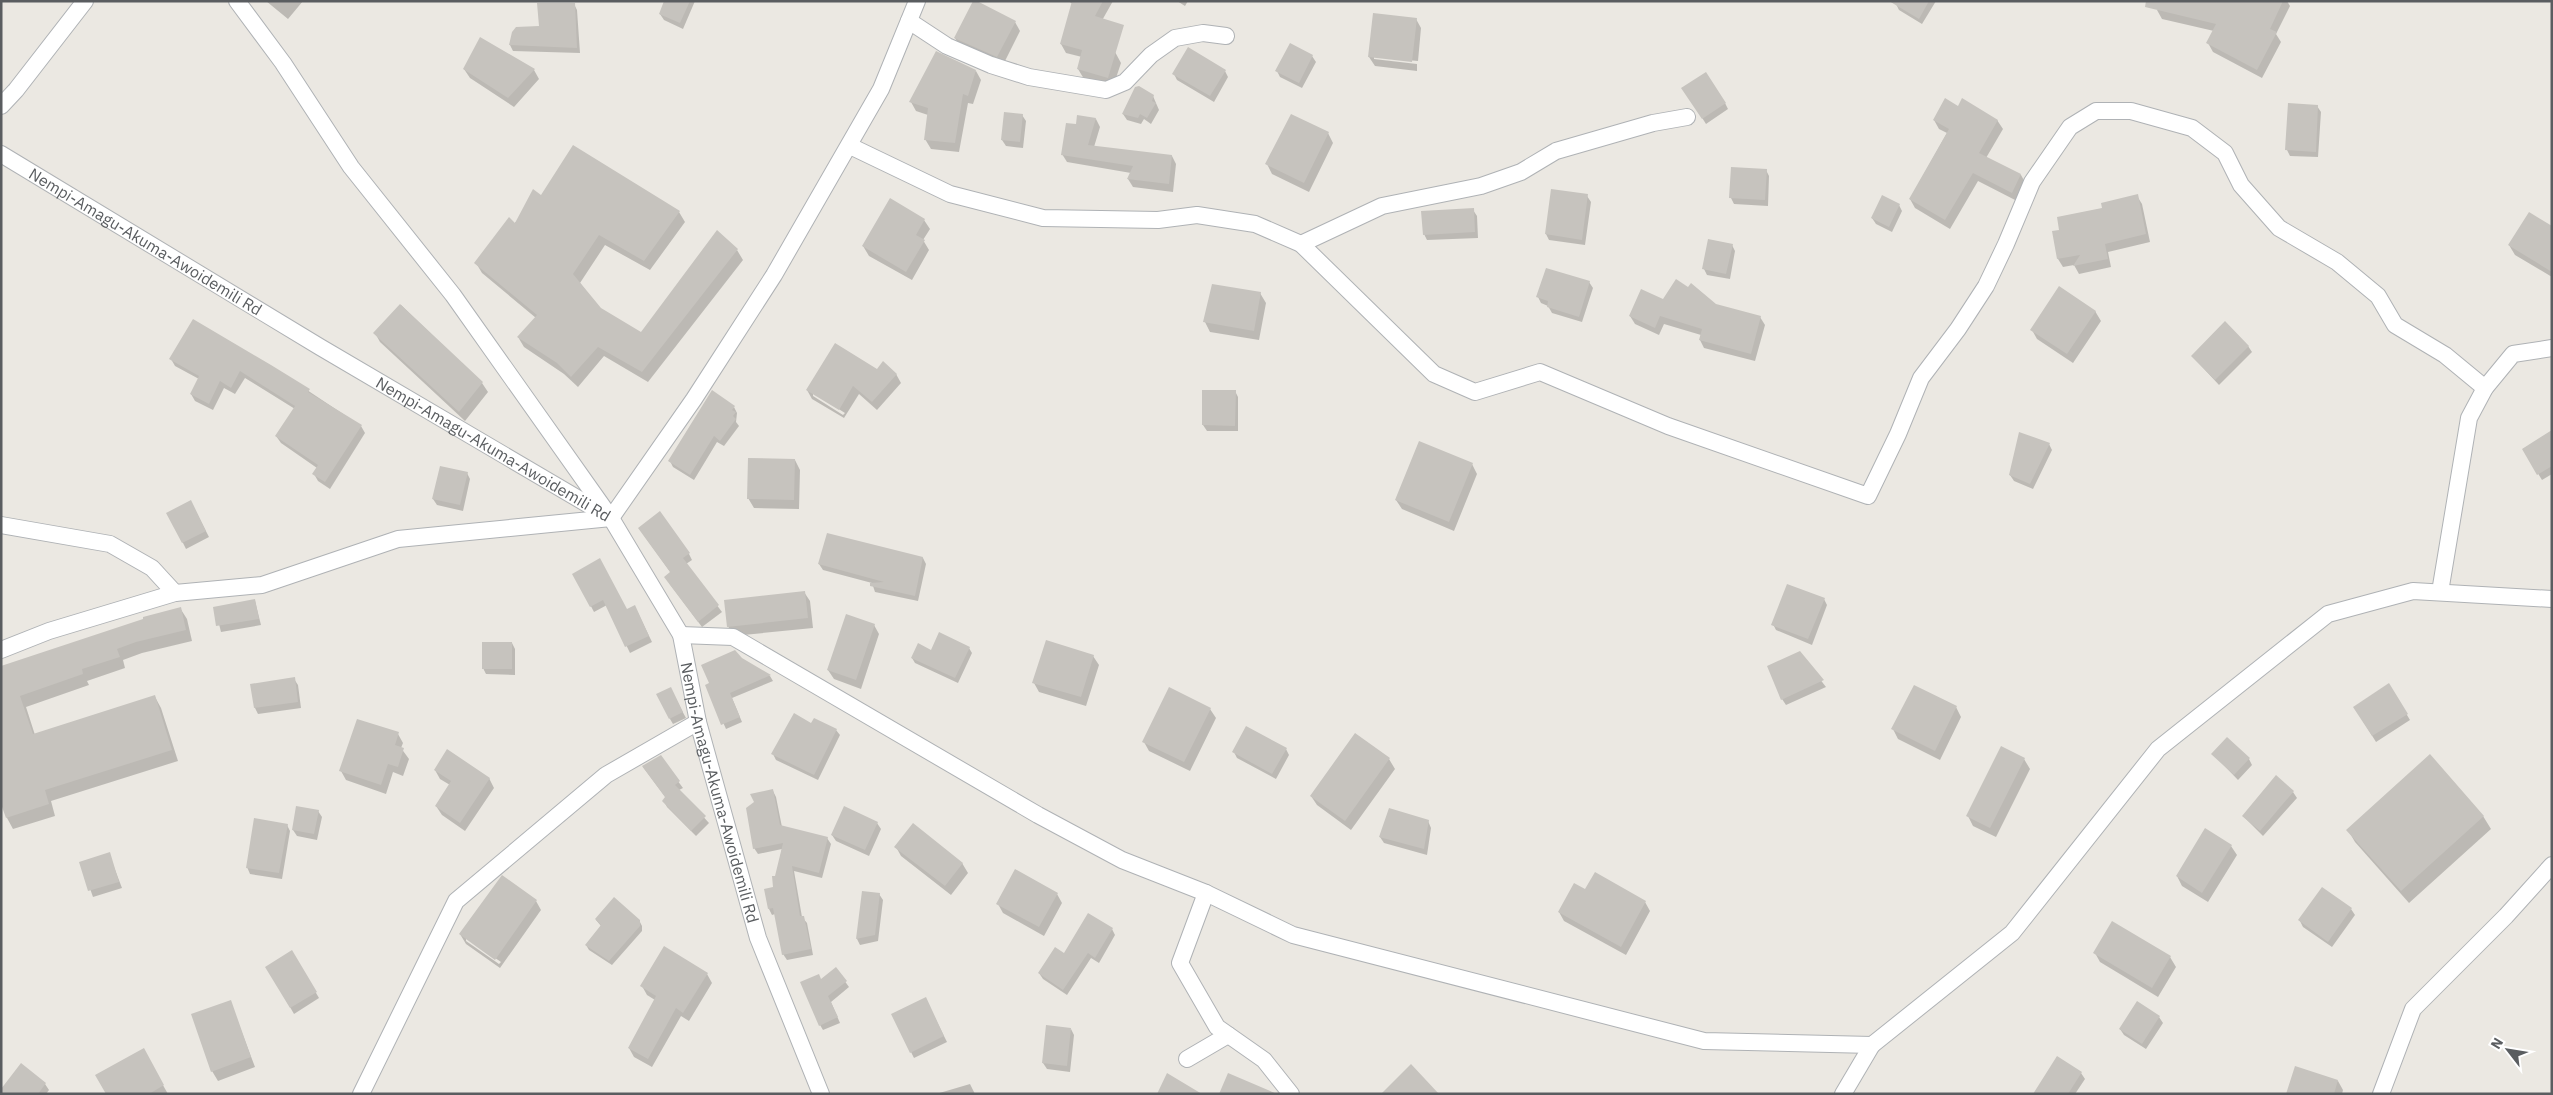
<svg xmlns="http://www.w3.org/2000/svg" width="2553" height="1095" font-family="'IBM Plex Sans',sans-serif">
<rect width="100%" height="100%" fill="#ebe8e2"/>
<path fill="#0003" fill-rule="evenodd" d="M266,1H303L288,19Z
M665,1H695L683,29L664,20L660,14Z
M1068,1H1113L1100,24L1121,63L1113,87L1084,79L1078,69L1082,57L1066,53L1061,44L1073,4Z
M1177,1H1188L1185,6Z
M1897,1H1936L1922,24L1899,10L1896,4Z
M2244,1H2287L2290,6L2276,34L2281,42L2262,78L2213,52L2208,43L2214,31L2162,19L2157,10Z
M574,4L577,10L580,53L513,51L510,45L513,32L540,28Z
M1416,19L1421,28L1418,61L1374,57V59L1417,64V71L1375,66L1369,57Z
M1015,22L1020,31L1003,65L960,47L955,38Z
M1312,56L1316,62L1302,88L1280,77L1277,71Z
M464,69L534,70L539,79L514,107L470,78Z
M976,71L981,80L973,104L968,103L959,152L931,149L925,139L928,115L916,111L911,102Z
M1225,71L1228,77L1214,102L1177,80L1174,74Z
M1687,94L1725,103L1728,109L1706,124Z
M1153,96L1159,110L1151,124L1144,119L1141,124L1127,120L1123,114Z
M2317,106L2321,112L2318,157L2290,156L2287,150Z
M1958,107L1997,120L2003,129L1986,158L2021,175L2026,184L2017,201L1978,181L1950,229L1915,208L1910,199L1947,133L1939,129L1934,120Z
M1022,115L1026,121L1023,148L1006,146L1002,140Z
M1096,119L1100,127L1094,147L1172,156L1176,164L1173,192L1133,187L1128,179L1131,173L1067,162L1062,154L1077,126Z
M1328,133L1333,143L1309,192L1272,174L1267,164Z
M1766,170L1769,176L1768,206L1734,204L1731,198Z
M541,196L679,212L685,222L650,270L605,245L580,283L600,309L641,334L737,250L743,260L648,382L604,356L578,387L564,374L524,347L518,337L536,318L482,273L476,263Z
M1587,196L1591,202L1585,245L1549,240L1546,234Z
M2137,196L2142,204L2150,242L2108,252L2111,267L2079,274L2074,265L2063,267L2058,259L2053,232L2061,231L2104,209Z
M1899,205L1902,211L1892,232L1876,224L1872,218Z
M1473,210L1477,216L1478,238L1427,240L1424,234Z
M924,220L930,229L923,240L929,250L912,280L869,256L863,246Z
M2552,227V277L2515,255L2509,245Z
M1732,245L1735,251L1730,279L1707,275L1704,269Z
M1589,282L1593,288L1582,322L1552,313L1548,306L1541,303L1538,297Z
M1213,285L1260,293L1266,303L1259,340L1210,332L1205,322Z
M1689,289L1715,305L1760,317L1765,325L1755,361L1704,348L1700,340L1701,335L1664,324L1659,335L1635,324L1630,316Z
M401,305L482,383L488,392L465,421L380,342L375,333Z
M2095,311L2101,321L2073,363L2037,339L2032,330Z
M2248,346L2252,352L2219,385L2192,356Z
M171,359L271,366L361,426L365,433L330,489L318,481L314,474L317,468L281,443L276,436L295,409L245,378L235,394L224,388L213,410L195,401L191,394L199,379L175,366Z
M877,370L896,374L901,383L877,410L859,394L844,418L812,399L807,390ZM813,393L845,413L843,415L813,396Z
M1235,391L1238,397V431H1207L1203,425Z
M734,407L737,413L736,422L739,426L724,446L717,442L694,480L673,467L670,461Z
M2552,432V474L2542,480L2523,449Z
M2049,444L2052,450L2033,489L2014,481L2010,475Z
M795,460L800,470L799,509L754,508L748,498Z
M1472,464L1477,474L1454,531L1402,509L1396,500Z
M467,473L470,479L463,511L437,505L433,499Z
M194,508L209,537L186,549L168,513Z
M643,534L689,554L692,560L686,564L722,612L702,627L669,583L671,573Z
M923,558L926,564L918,601L875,592L872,583L823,570L819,564Z
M574,574L627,610L638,613L652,642L630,653L607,605L594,612Z
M804,592L810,601L813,628L733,636L728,626Z
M1824,599L1827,605L1812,645L1776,630L1773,624Z
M255,601L261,625L221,632L215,608Z
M180,608L187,619L192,641L142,653L123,660L125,668L87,681L89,685L26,707L35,735L155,697L161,708L178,761L51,801L55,816L13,829L7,818L1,668Z
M874,625L879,634L861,689L834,679L828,670Z
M512,643L515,649V675L486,674L483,668Z
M969,648L972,653L958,683L915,663L912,658Z
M1799,652L1826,687L1786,705L1782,699Z
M1093,656L1099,665L1086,706L1039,692L1034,683Z
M741,659L770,676L773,681L732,698L742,722L726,729L707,686Z
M294,679L298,685L301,708L258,714L255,708L252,685Z
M2389,685L2410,720L2376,742L2358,713Z
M673,694L686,718L673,724L670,719Z
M1956,707L1961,717L1940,760L1898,739L1893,729Z
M1210,709L1216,718L1190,771L1149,751L1144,742Z
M812,724L836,730L840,735L818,780L776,760L773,754Z
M398,734L403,743L401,748L409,759L403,776L393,772L386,794L346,780L341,771Z
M1355,735L1389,759L1395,769L1351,830L1317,805L1311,796Z
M1286,749L1289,755L1276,779L1237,758L1234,752Z
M2213,754L2249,759L2252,765L2238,780Z
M660,757L683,788L679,790L709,823L696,836L667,807L664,801L666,798L643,767Z
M2024,759L2030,769L1996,837L1973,826L1968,816Z
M435,770L489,778L494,788L465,831L442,815L436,806L450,785L440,779Z
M773,791L776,797L782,827L827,838L831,844L822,878L794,871L802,917L807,923L813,955L787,960L783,954L775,914L772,915L769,909L782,849L758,854L754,848Z
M2293,792L2297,798L2263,836L2243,816Z
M297,807L318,811L322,817L317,840L297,836L293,830Z
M2483,816L2491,829L2409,903L2355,842L2348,830Z
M1428,821L1431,828L1427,855L1384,843L1380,837Z
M877,823L881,829L869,856L836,841L832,835Z
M287,825L290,831L282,879L250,874L247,867Z
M2231,846L2237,855L2208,902L2182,886L2177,876Z
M896,847L962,863L968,873L951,895L901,856Z
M109,854L122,888L93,897L81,863Z
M1586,891L1645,902L1650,911L1626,955L1564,921L1559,912Z
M863,892L879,894L883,900L878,941L860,945L857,939Z
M1057,894L1062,903L1044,936L1003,913L998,904Z
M536,901L541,910L500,968L466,944L460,934ZM466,938L501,962L499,964L466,941Z
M2351,909L2355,915L2332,947L2303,927L2300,921Z
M596,920H639L642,926V931L612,965L589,950L586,945L601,926Z
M2113,923L2170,957L2176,967L2158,997L2100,962L2095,953Z
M1112,929L1115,935L1099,963L1091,958L1067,995L1043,979L1039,973L1065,955Z
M292,952L319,998L294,1014L267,967Z
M836,969L849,987L831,1002L840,1023L823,1030L820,1025L821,981Z
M707,974L712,983L689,1021L681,1016L652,1067L634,1057L629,1048L655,1000L647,995L642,986Z
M230,1001L255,1067L218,1081L212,1071Z
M928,1004L947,1042L914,1058L911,1052Z
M2159,1017L2163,1023L2146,1049L2124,1035L2120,1029Z
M1071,1029L1074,1035L1070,1072L1047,1069L1043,1063Z
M143,1050L168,1094H107Z
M2057,1057L2081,1073L2085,1079L2075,1094H2037Z
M21,1065L45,1084L49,1090L46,1094H2Z
M2338,1081L2343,1090L2342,1094H2288Z
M970,1084L975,1094H936Z"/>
<path fill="#c6c3be" d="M664,1H690L680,23L659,14Z
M973,1H977L1016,21L997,57L954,38Z
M1072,1H1103L1095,16L1124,25L1108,78L1077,69L1082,50L1060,44Z
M1889,1H1929L1919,19Z
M2146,1H2283L2270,29L2277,32L2257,70L2206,43L2216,24L2145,7Z
M537,3H575L577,48L509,45L512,32L516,27L539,26Z
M1373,13L1417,18L1412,62L1368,57Z
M480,37L535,69L508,98L463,69Z
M1290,43L1313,55L1299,83L1275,71Z
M1188,47L1226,70L1210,96L1172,74Z
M936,51L976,70L968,96L963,94L955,143L924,140L928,108L909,102Z
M1706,72L1726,103L1702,119L1681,88Z
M1139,86L1154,95L1152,101L1156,103L1147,118L1140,114L1138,118L1122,114L1135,87Z
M1945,98L1958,106L1962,98L1998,120L1979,153L2021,174L2012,193L1973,173L1945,220L1909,199L1949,129L1933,120Z
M2288,103L2318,105L2316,152L2285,150Z
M1004,112L1023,114L1020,142L1001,140Z
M1291,114L1329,132L1304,183L1265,164Z
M1077,115L1096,118L1088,145L1172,155L1169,184L1127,179L1133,166L1061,155L1066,123L1076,124Z
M573,145L680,211L644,261L599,235L573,274L601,308L641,332L717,230L738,249L642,372L598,347L571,377L557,363L517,337L537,315L474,263L509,217L515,223L533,189L541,195Z
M1731,167L1767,169L1765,200L1729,198Z
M1551,189L1588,194L1582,240L1545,234Z
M2138,194L2146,234L2105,244L2108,259L2073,266L2080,255L2057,259L2052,231L2059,230L2057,217L2102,208L2101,203Z
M1882,195L1900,204L1889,227L1871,218Z
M890,198L925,219L916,235L925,240L906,272L862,246Z
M1474,208L1475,232L1423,235L1421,211Z
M2529,212L2552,226V272L2508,245Z
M1708,239L1733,244L1726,274L1702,269Z
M1546,268L1590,281L1579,317L1547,307L1548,301L1536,297Z
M1676,279L1688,287L1691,283L1716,304L1761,316L1751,354L1699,340L1702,329L1660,316L1655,328L1629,316L1641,289L1663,299Z
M1212,284L1261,292L1254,331L1203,322Z
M2059,286L2096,311L2067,354L2030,330Z
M400,304L483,382L459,412L373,333Z
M193,319L271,365L310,389L308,392L362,425L325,482L312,474L318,465L275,436L295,406L240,371L231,388L220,381L209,404L190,394L199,376L169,359Z
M2225,321L2249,346L2215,380L2191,356Z
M835,343L877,369L883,361L897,374L872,402L853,386L839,410L806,390Z
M712,390L735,406L732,410L736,412L733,416L736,419L720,441L714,436L690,475L668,461Z
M1202,390H1236L1235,426L1202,425Z
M2552,430V466L2537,475L2522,449Z
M2019,432L2050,443L2030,484L2009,475Z
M1419,441L1473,463L1449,522L1395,500Z
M748,458L795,459L794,500L747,499Z
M440,466L468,472L460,505L432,499Z
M191,500L206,531L182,543L166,513Z
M660,511L690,553L683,558L719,605L698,622L664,577L670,572L638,528Z
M827,533L923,557L915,596L870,586V583L884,582L818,564Z
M600,558L627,609L635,605L649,636L625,647L603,600L590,607L572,574Z
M1787,584L1825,598L1808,639L1771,625Z
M805,591L808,618L727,627L724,600Z
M255,599L259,619L216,626L213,607Z
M181,607L186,630L136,642L117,649L120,657L82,669L83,674L20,696L33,734L155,695L172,750L45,790L49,804L6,818L1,804V666L143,619V617Z
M846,614L875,624L856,680L827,670Z
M939,632L970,647L955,678L911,658L918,643L931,650Z
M1046,640L1094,655L1081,697L1032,683Z
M482,642H512V669H482Z
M735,650L742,658L771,675L730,693L740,717L721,725L705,685L709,683L701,665Z
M1800,651L1824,680L1781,700L1767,666Z
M295,677L298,702L254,708L250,684Z
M2389,683L2408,714L2372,736L2353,707Z
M1914,685L1957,706L1935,751L1891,729Z
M671,687L683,712L669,719L656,694Z
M1169,687L1211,708L1184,762L1142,742Z
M794,713L811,723L814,718L837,729L814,775L771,754Z
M357,719L399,732L395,745L404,748L398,767L388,764L381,785L339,771Z
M1246,726L1287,748L1272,774L1232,752Z
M1355,733L1390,758L1345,821L1310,796Z
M2227,737L2250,758L2234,775L2211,754Z
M2001,746L2025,758L1990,828L1966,816Z
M447,749L490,778L460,823L435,806L451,781L434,770Z
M2430,754L2484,816L2401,891L2346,830Z
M661,755L680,781L675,785L706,816L691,831L662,801L665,797L642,766Z
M2276,775L2294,791L2260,831L2242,816Z
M773,789L780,825L828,837L819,873L792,866L800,916H804L811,949L782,955L773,908L768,909L764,889L773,887L772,876H775L783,843L753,849L746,808L754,802L750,794Z
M296,806L319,810L314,834L292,830Z
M844,806L878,822L865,850L831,835Z
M1389,808L1429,820L1424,849L1379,837Z
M254,818L288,824L279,873L246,868Z
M913,823L963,863L945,886L894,847Z
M2205,828L2232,845L2202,893L2176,876Z
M110,852L119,882L88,891L79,862Z
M1015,869L1058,893L1039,927L996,904Z
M1595,872L1646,901L1621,947L1558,912L1574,883L1585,889Z
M502,875L537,900L495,960L459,934Z
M2322,887L2352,908L2328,942L2298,920Z
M862,891L880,893L875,935L856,939Z
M614,897L640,920V926L609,961L585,945L601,925L595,919Z
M1088,913L1113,928L1095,958L1088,953L1063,990L1038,973L1055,947L1064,953Z
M2112,921L2171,956L2152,988L2093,953Z
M664,946L708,973L683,1013L676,1008L648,1059L628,1048L656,996L640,986Z
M292,950L317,992L290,1008L265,967Z
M836,967L847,981L828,996L838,1017L819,1026L800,982L819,974L821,979Z
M926,997L944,1036L910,1053L891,1014Z
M231,1000L251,1057L211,1072L191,1014Z
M2137,1001L2160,1016L2142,1044L2119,1029Z
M1046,1025L1071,1028L1067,1066L1042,1063Z
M144,1048L164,1085L149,1094H106L95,1075Z
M2057,1056L2082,1072L2068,1094H2033Z
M21,1063L46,1083L38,1094H1V1089Z
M1411,1064L1439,1094H1381Z
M2295,1066L2338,1080L2334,1094H2286Z
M1167,1073L1202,1094H1157Z
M1228,1073L1277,1094H1219Z"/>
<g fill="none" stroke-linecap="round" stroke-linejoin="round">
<defs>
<g id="minor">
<path d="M237,1L283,63L351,167L453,295L608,514"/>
<path d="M909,21L947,46L991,65L1029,77L1106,90L1125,82L1151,55L1175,38L1203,33L1226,36"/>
<path d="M1,106L16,90L85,1"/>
<path d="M850,146L950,194L1043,218L1158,220L1197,215L1255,224L1301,244L1434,374L1475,392L1540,372L1668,426L1868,496L1898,434L1921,378L1958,329L1986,286L2006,244L2032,182L2070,127L2096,111H2131L2192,128L2225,153L2241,185L2279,228L2337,262L2378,296L2395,325L2445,355L2485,388"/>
<path id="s1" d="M1,154L320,347L611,518L681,635L698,722L758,938L821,1094"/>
<path d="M1301,244L1382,206L1481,186L1521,172L1556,151L1653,123L1687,117"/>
<path d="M1,525L110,544L152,568L175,593"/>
<path d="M2440,592L2469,418L2485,388L2513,354L2552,348"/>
<path d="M681,635L733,637L1038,815L1122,860L1206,893L1293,935L1704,1041L1872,1045L2012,933L2158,749L2328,614L2413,591L2552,599"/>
<path d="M1,650L49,631L175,593L262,585L398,539L611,518L694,399L774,275L881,89L917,1"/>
<path d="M1206,893L1180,963L1217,1027L1264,1060L1291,1094"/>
<path d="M1187,1059L1228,1035"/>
<path d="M361,1094L456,901L606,775L698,722"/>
<path d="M1843,1094L1872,1045"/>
<path d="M2381,1094L2413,1009L2506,916L2552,865"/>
</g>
</defs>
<use href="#minor" stroke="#afb2b5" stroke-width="18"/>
<use href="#minor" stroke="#fff" stroke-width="16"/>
</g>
<g text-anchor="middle" stroke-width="4" stroke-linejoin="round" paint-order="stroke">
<g font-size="16" fill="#5a5d60" stroke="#fff">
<text dy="6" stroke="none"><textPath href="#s1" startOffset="169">Nempi-Amagu-Akuma-Awoidemili Rd</textPath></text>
<text dy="6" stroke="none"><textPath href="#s1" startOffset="574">Nempi-Amagu-Akuma-Awoidemili Rd</textPath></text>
<text dy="6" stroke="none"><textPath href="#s1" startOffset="1009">Nempi-Amagu-Akuma-Awoidemili Rd</textPath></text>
</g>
</g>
<rect width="2553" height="1095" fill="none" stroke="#5a5d60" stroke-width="5"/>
<g transform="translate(2508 1050) rotate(301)" stroke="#ffffff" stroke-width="4" paint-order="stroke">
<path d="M0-4L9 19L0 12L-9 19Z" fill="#5a5d60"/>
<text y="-8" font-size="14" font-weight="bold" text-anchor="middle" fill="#5a5d60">N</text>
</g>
</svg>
